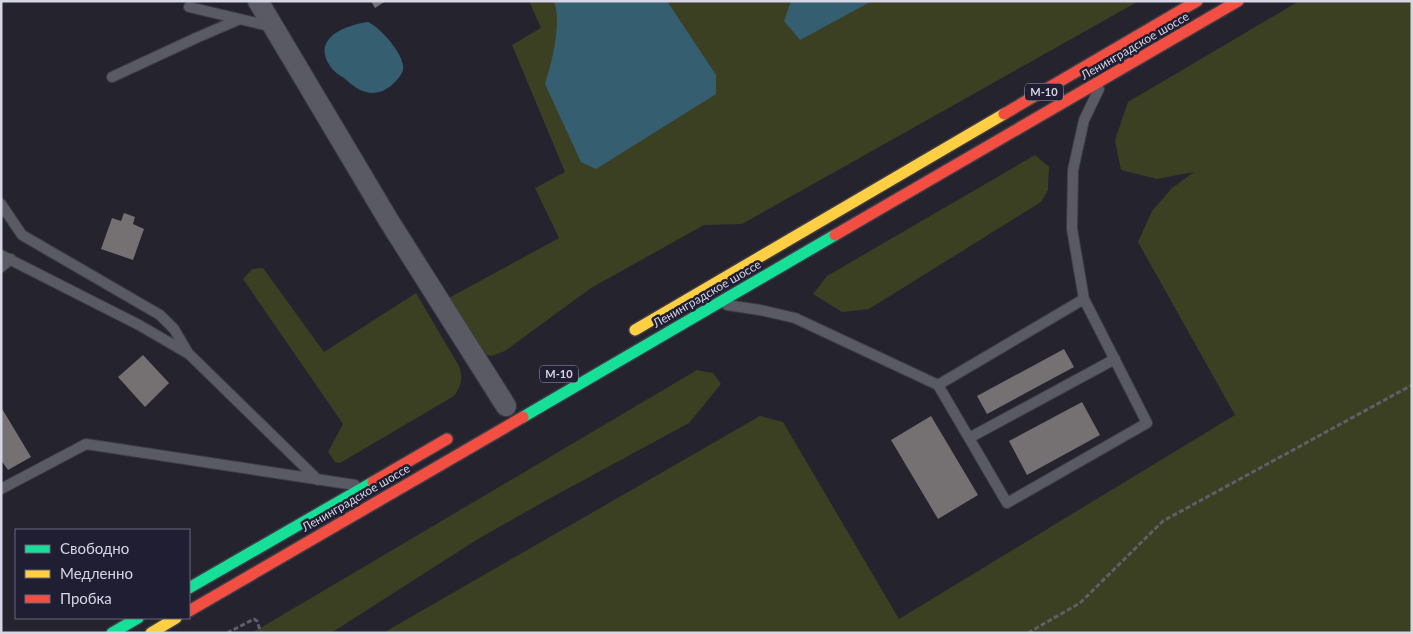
<svg xmlns="http://www.w3.org/2000/svg" width="1413" height="634" font-family="Lato,sans-serif">
<rect width="100%" height="100%" fill="#24232e"/>
<path fill="#3b4022" d="M529,1H1139L742,224L704,225L591,288L505,351L491,356L478,352L445,300L559,238L535,188L565,172L512,45L541,28Z
M1299,1H1412V633H383L760,416L783,422L899,619L1235,415L1138,242L1152,211L1172,188L1194,172L1157,179L1121,170L1115,140L1128,102Z
M1035,155L1049,167L1048,190L1041,202L869,309L842,312L813,294L827,276Z
M263,268L324,352L416,293L459,366C463,378 462,385 454,396L340,463L335,462L328,452L343,424L243,279L252,269Z
M697,370L713,373L721,384L689,423L545,501L478,539L331,633H252Z"/>
<path fill="#355f71" d="M554,1H667L716,75V94L596,169L581,162L545,84C552,62 562,23 554,1Z
M791,1H872L800,40L784,21Z
M368,22C380,27 406,56 403,70C402,75 395,82 392,85C386,90 379,93 371,93C360,92 352,85 344,78C339,75 333,71 330,66C311,38 346,25 368,22Z"/>
<path fill="#757071" d="M371,1H386L375,8Z
M124,213L135,217L133,224L144,229L133,260L101,249L112,218L121,221Z
M1064,349L1074,367L987,414L977,396Z
M143,355L169,383L145,407L118,377Z
M1082,402L1100,435L1027,475L1009,441Z
M1,407L31,457L8,470L1,460Z
M931,416L978,495L938,519L891,440Z"/>
<g fill="none" stroke-linecap="round" stroke-linejoin="round">
<defs>
<path id="lane" d="M189,7L273,27
M112,77L196,38L240,19
M1,204L22,235L160,315L174,329L188,353
M1,255L139,325L189,354L318,480
M1,267L11,259
M727,305L760,310L795,318L938,385L1007,503L1147,423L1084,299L1072,229L1073,170L1084,120L1099,89
M938,385L1084,299
M969,438L1115,359
M1,489L86,444L355,485"/>
<path id="street" d="M258,1L389,221L506,406"/>
<path id="fast" d="M523,417L835,235
M189,588L373,482
M112,633L138,618"/>
<path id="slow" d="M635,330L1004,114
M151,633L176,618"/>
<path id="jam" d="M1004,114L1197,1
M835,235L1238,1
M373,482L447,439
M189,611L523,417"/>
</defs>
<use href="#lane" stroke="#3e3d47" stroke-width="12"/>
<use href="#street" stroke="#3e3d47" stroke-width="22"/>
<use href="#fast" stroke="#3e3d47" stroke-width="14"/>
<use href="#slow" stroke="#3e3d47" stroke-width="14"/>
<use href="#jam" stroke="#3e3d47" stroke-width="14"/>
<path stroke="#605f69" stroke-width="3" stroke-dasharray="5 2.5" stroke-linecap="butt" d="M227,633L254,619L257,621L261,633
M1028,633L1080,603L1163,521L1412,385"/>
<use href="#lane" stroke="#5a5a64" stroke-width="10"/>
<use href="#street" stroke="#5a5a64" stroke-width="20"/>
<use href="#fast" stroke="#16e098" stroke-width="11"/>
<use href="#slow" stroke="#ffcf43" stroke-width="11"/>
<use href="#jam" stroke="#f24e42" stroke-width="11"/>
</g>
<g text-anchor="middle" stroke-width="5" stroke-linejoin="round" paint-order="stroke">
<g fill="#201e33" stroke="#9f9fb0" stroke-width="1">
<rect x="1025" y="83.5" width="38" height="17" rx="4"/>
<rect x="540" y="365.5" width="38" height="17" rx="4"/>
</g>
<g font-size="11" font-weight="bold" fill="#d6d6e5">
<text x="1044" y="96">М-10</text>
<text x="559" y="378">М-10</text>
</g>
<g font-size="12" fill="#d6d6e5" stroke="#201e33">
<text transform="translate(1135 46) rotate(-30)" y="4">Ленинградское шоссе</text>
<text transform="translate(707 294) rotate(-30)" y="4">Ленинградское шоссе</text>
<text transform="translate(356 498) rotate(-30)" y="4">Ленинградское шоссе</text>
</g>
</g>
<rect width="1413" height="634" fill="none" stroke="#d6d6e5" stroke-width="5"/>
<rect x="15" y="529" width="175" height="90" fill="#201e33" stroke="#69687a"/>
<rect x="25" y="545" width="25" height="8" fill="#16e098" stroke="#69687a"/>
<text x="60" y="554" font-size="15" fill="#d6d6e5">Свободно</text>
<rect x="25" y="570" width="25" height="8" fill="#ffcf43" stroke="#69687a"/>
<text x="60" y="579" font-size="15" fill="#d6d6e5">Медленно</text>
<rect x="25" y="595" width="25" height="8" fill="#f24e42" stroke="#69687a"/>
<text x="60" y="604" font-size="15" fill="#d6d6e5">Пробка</text>
</svg>
